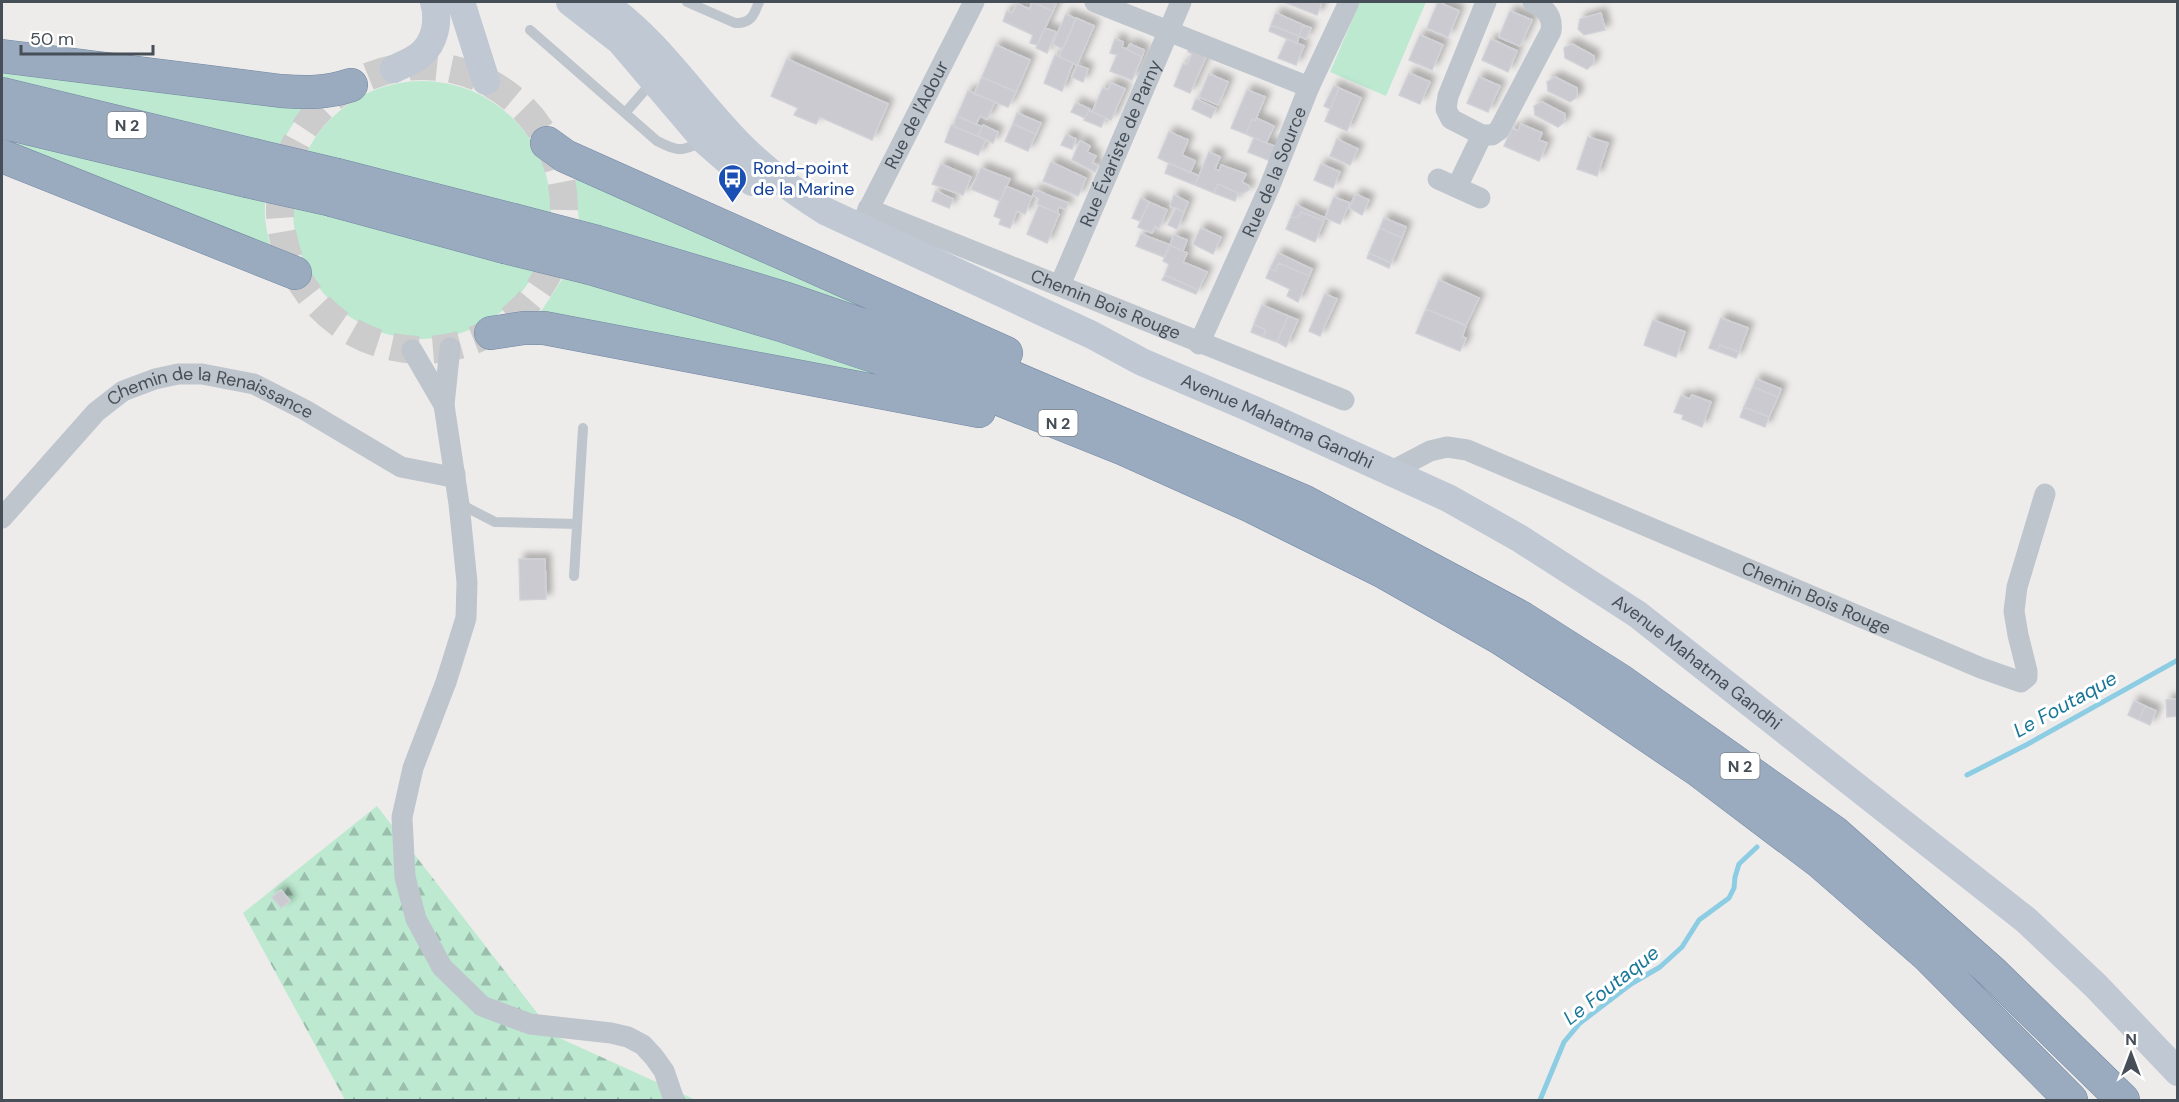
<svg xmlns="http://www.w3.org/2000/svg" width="2179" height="1102" font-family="'DM Sans',sans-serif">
<defs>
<pattern id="forest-firs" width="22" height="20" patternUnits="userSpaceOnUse" patternTransform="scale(1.5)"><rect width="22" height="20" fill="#bce9d0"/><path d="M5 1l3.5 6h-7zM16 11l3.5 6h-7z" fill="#9bbfac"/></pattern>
<filter id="shadow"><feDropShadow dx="5.5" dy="-5.5" stdDeviation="3" flood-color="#0004"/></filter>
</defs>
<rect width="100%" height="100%" fill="#eeeceb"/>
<path fill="#bce9d0" d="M1360,2H1426L1386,96L1330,72Z
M2,66L308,102C284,136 265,166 265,209C264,223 269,238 271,251L2,147V137L233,192L246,136L2,77Z
M293 210a129 129 0 1 1 258 0a129 129 0 1 1-258 0Z
M575,176L912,323L600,227L767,334L927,391L536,319L563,278L579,221Z"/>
<path fill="url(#forest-firs)" d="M377,806L555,1036L696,1100H345L243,913Z"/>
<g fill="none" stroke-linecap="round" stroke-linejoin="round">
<path stroke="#8dcde3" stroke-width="5" d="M1967,775L2026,745L2178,660
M1540,1100L1564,1042L1580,1023L1631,984L1660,967L1682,947L1699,920L1729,898L1734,888L1735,877L1739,864L1757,847"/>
</g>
<path fill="#cacad0" stroke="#d0d2d7" stroke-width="1.5" filter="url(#shadow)" d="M1032,2H1051L1056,4L1053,11Z
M1032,2L1053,11L1037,45L1030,43L1033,35L1003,21L1007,11L1012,13L1017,4L1030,9Z
M1284,2H1322L1317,15Z
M1438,2L1459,11L1448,37L1427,28Z
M1510,11L1532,20L1520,46L1499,37Z
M1276,13L1303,25L1299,36L1271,25Z
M1601,13L1605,30L1584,35L1578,29L1580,19Z
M1066,14L1076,19L1063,49L1053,44Z
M1076,18L1094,26L1077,65L1059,57Z
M1271,25L1299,36L1297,43L1269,31Z
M1303,25L1311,28L1306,39L1299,36Z
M1045,28L1056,32L1047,53L1036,48Z
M1420,35L1443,45L1432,70L1409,60Z
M1115,39L1123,42L1122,47L1142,57L1132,80L1110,71L1117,55L1110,53Z
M1287,39L1304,46L1296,65L1278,58Z
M1491,39L1517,51L1508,72L1482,60Z
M1130,44L1144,50L1142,57L1127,49Z
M1191,44L1209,50L1190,93L1174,86L1183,64L1187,65L1192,54L1188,52Z
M1572,44L1594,56L1593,64L1587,69L1565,58L1564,48Z
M996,45L1030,60L1016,92L982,77Z
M1055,55L1073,63L1062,91L1044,83Z
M787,59L888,104L872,140L820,117L816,124L794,115L798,108L771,96Z
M1077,65L1088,69L1083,82L1072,77Z
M1409,73L1430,82L1420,104L1399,95Z
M1209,74L1228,82L1218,105L1199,97Z
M982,77L1016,92L1008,107L974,94Z
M1479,77L1500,86L1488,112L1467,103Z
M1555,77L1577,88V97L1570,102L1548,91L1547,82Z
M1111,83L1125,89L1111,120L1092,112L1103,88L1108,90Z
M1334,86L1339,88L1330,109L1324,106Z
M1339,88L1361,98L1347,131L1325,121Z
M1247,90L1265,97L1255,121L1252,119L1246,134L1231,128Z
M968,91L995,102L987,119L980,116L976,124L957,116Z
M1196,99L1216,108L1211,118L1192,109Z
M1542,102L1565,114L1564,122L1558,127L1535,115L1534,106Z
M1076,103L1090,109L1085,118L1071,112Z
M1089,110L1105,118L1101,127L1084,120Z
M1017,113L1041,123L1036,134L1013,124Z
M957,116L982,127L978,136L953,126Z
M1256,118L1274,126L1266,143L1246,134L1252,119L1255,121Z
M955,123L953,126L986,140L978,155L945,142L951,126Z
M1013,124L1036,134L1028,151L1005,141Z
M1521,124L1542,133L1539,140L1547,143L1539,161L1504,146L1512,128L1518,131Z
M983,125L998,132L993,143L978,136Z
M1169,132L1188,140L1182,155L1195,161L1190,173L1158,158Z
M1066,135L1076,139L1072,149L1061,145Z
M1588,137L1608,143L1597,176L1577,169Z
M1254,138L1279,148L1273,162L1248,152Z
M1337,139L1358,149L1350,165L1330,156Z
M1080,141L1090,146L1087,152L1096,156L1092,163L1098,166L1095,172L1072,160Z
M1209,152L1220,157L1215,169L1219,171L1221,165L1246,174L1242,182L1249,186V190L1243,193H1238L1218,184L1214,193L1195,185Z
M1051,162L1086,178L1078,196L1043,181Z
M1169,163L1199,176L1195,185L1165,173Z
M941,164L971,177L963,195L932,184Z
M1321,164L1340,172L1333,188L1314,180Z
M981,168L1010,179L1000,201L971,189Z
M1218,184L1238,193L1235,201L1214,193Z
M1006,186L1032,197L1025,214L1017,211L1010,228L999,224L1001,219L994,216Z
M1035,190L1068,203L1066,209L1059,207L1057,213L1037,204L1039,199L1033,195Z
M936,191L953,199L949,208L932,201Z
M1356,194L1369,200L1362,215L1349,208Z
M1174,195L1188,202L1184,212L1170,206Z
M1334,197L1350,203L1340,224L1325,218Z
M1141,198L1149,202L1140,221L1132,218Z
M1149,202L1167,210L1159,228L1155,226L1152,233L1138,227Z
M1039,205L1059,214L1047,243L1027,234Z
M1296,205L1325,218L1324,221L1301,212L1298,218L1291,217Z
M1176,208L1184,212L1177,229L1168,225Z
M1301,212L1324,221L1315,242L1286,229L1291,217L1298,218Z
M1384,218L1406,227L1402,238L1380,228Z
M1201,228L1221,237L1213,254L1193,244Z
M1380,228L1402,238L1391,263L1369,253Z
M1141,234L1170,245L1164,257L1136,246Z
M1174,235L1187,240L1183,251L1170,245Z
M1170,245L1187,253L1183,262L1207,272L1198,290L1165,275L1169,264L1163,261Z
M1278,253L1312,269L1309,276L1279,263L1275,271L1270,269Z
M1369,253L1391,263L1389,268L1367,258Z
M1279,263L1309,276L1298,302L1287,296L1290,289L1266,278L1270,269L1275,271Z
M1165,275L1198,290L1196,294L1162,280Z
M1439,280L1479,298L1466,325L1426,309Z
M1325,294L1337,299L1320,336L1309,331Z
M1262,305L1288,316L1277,342L1263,337L1266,330L1254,324Z
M1426,309L1466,326L1462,337L1466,338L1460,351L1416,333Z
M1288,316L1298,320L1286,347L1277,342Z
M1721,318L1748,328L1739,352L1720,345L1717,351L1709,348Z
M1653,320L1685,332L1676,357L1644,345Z
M1254,324L1266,330L1263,337L1251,332Z
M1720,345L1739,352L1736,358L1717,351Z
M1756,379L1781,389L1778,397L1753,387Z
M1753,387L1778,397L1769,417L1744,407Z
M1692,395L1711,402L1702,427L1682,419L1683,415L1674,412L1681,396L1690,399Z
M1744,407L1769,417L1765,427L1740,417Z
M519,559H545L546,599L520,600Z
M2178,699V716L2167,717L2166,700Z
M2134,701L2145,706L2139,720L2128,715Z
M2145,706L2156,711L2150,725L2139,720Z
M281,890L290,901L281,908L272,897Z"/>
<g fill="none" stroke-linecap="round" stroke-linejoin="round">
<path stroke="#cccccd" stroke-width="28" stroke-dasharray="28 14" stroke-linecap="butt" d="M280 208a142 142 0 1 1 284 0a142 142 0 1 1-284 0Z"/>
<defs>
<path id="trunk" d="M2,56L281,91C306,93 327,93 351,85
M2,94L253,155
M2,122L247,181
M547,143L565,156L1006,353
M2,156L295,273
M337,175L513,220
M332,200L505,247
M597,242L787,299L1000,372L1305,502L1522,618L1621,681L1834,832L1992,972L2123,1100
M590,268L781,325L984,393L1124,449L1251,506L1382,571L1500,638L1576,687L1698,770L1820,862L1928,956L2071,1100
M491,333L524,328H544L979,411"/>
</defs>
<use href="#trunk" stroke="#7287a2" stroke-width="34"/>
<path stroke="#bec5cd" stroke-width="10" d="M687,2L735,23C751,24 754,15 759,2
M530,30L657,141C679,152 681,152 703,141
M625,113L653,81
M460,504L495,522L577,524
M574,576L583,428"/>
<g stroke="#bec5cd" stroke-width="21">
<path d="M1095,2L1309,87"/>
<path d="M1486,2L1448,96L1446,109L1451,119L1482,135H1492L1499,130L1551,31C1553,16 1546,9 1533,2"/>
<path d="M1438,179L1480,198"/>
<path d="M1457,187L1482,135"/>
<path id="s1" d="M868,209L1344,400"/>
<path id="s2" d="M863,220L974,2"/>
<path id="s3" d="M1060,285L1181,2"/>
<path id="s4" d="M1199,344L1269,188L1309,87L1349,2"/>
<path d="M450,348L444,405L459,504L467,582L466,618L446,682L413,768L402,817L405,877L416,919L442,967L482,1006L530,1024L611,1033L628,1037L643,1045L654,1057L664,1071L674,1100"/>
<path d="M412,350L444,405"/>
<path id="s5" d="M1392,471L1430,451L1447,447L1467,450L1981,668L2021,682L2027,677V671L2018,635L2014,611L2017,587L2045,494"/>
<path id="s6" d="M2,518L96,412L123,391L155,379L178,374H202L254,384L305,410L401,467L447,476L455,474"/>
</g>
<g stroke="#bfc8d3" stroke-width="28">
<path d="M461,2L486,81"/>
<path d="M570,2L620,41L705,141L752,182"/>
<path id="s7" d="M602,2C658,40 694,99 742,147C767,172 795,192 825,211L1092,335L1142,362L1252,409L1448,498L1519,538L1637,614L2026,920L2096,986L2178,1072"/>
<path d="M394,69C402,65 413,61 420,55C436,42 439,20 434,2"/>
</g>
<use href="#trunk" stroke="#9aabc0" stroke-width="33"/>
<defs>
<path id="trunk-bridge" d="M253,155L337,175
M247,181L332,200
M513,220L597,242
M505,247L590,268"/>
</defs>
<use href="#trunk-bridge" stroke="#7287a2" stroke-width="34" stroke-linecap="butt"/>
<use href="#trunk-bridge" stroke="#9aabc0" stroke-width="33"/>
</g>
<defs>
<symbol id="bus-pin" viewBox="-11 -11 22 30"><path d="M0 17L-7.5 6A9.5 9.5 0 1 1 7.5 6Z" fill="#1a4fb4" stroke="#fff"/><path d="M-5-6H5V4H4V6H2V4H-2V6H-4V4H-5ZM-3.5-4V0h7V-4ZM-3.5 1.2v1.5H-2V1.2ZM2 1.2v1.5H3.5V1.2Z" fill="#fff"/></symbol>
</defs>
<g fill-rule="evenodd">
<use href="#bus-pin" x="716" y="162" width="33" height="45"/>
</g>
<g text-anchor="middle" stroke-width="6" stroke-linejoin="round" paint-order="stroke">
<g fill="#fff" stroke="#7e8389" stroke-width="1.5">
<rect x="107.5" y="112" width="39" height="26" rx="4.5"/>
<rect x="1038.5" y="410" width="39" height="26" rx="4.5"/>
<rect x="1720.5" y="753" width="39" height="26" rx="4.5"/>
</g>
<g font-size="16" font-weight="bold" fill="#464e57">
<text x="127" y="131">N 2</text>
<text x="1058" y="429">N 2</text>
<text x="1740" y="772">N 2</text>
</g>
<g font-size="18" fill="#464e57" stroke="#fff">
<text dy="6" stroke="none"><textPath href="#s2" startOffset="118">Rue de l'Adour</textPath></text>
<text dy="6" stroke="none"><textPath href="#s3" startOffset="154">Rue Évariste de Parny</textPath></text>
<text dy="6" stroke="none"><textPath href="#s4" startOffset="188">Rue de la Source</textPath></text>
<text dy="6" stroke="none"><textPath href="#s1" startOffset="256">Chemin Bois Rouge</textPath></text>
<text dy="6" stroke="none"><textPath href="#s6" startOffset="267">Chemin de la Renaissance</textPath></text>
<text dy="6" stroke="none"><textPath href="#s7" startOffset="806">Avenue Mahatma Gandhi</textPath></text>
<text dy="6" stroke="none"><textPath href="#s5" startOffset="460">Chemin Bois Rouge</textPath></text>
<text dy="6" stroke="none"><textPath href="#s7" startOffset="1292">Avenue Mahatma Gandhi</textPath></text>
</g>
<g font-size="18" fill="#164399" stroke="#fff" text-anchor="start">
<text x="753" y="174">Rond-point<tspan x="753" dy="21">de la Marine</tspan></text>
</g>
<g font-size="20" font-style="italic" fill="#187797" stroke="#fff">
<text transform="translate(2065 704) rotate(-29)" y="7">Le Foutaque</text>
<text transform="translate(1611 985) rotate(-38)" y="7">Le Foutaque</text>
</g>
</g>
<rect width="2179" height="1102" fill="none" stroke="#464e57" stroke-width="6"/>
<g transform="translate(2131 1054)" stroke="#ffffff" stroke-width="4.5" paint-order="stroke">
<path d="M0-4.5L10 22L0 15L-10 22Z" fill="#464e57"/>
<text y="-9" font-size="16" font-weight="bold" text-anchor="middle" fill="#464e57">N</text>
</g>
<path d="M21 45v9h132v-9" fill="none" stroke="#464e57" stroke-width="3"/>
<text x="30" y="45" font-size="18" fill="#464e57" stroke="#ffffff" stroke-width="4.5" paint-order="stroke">50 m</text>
</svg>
